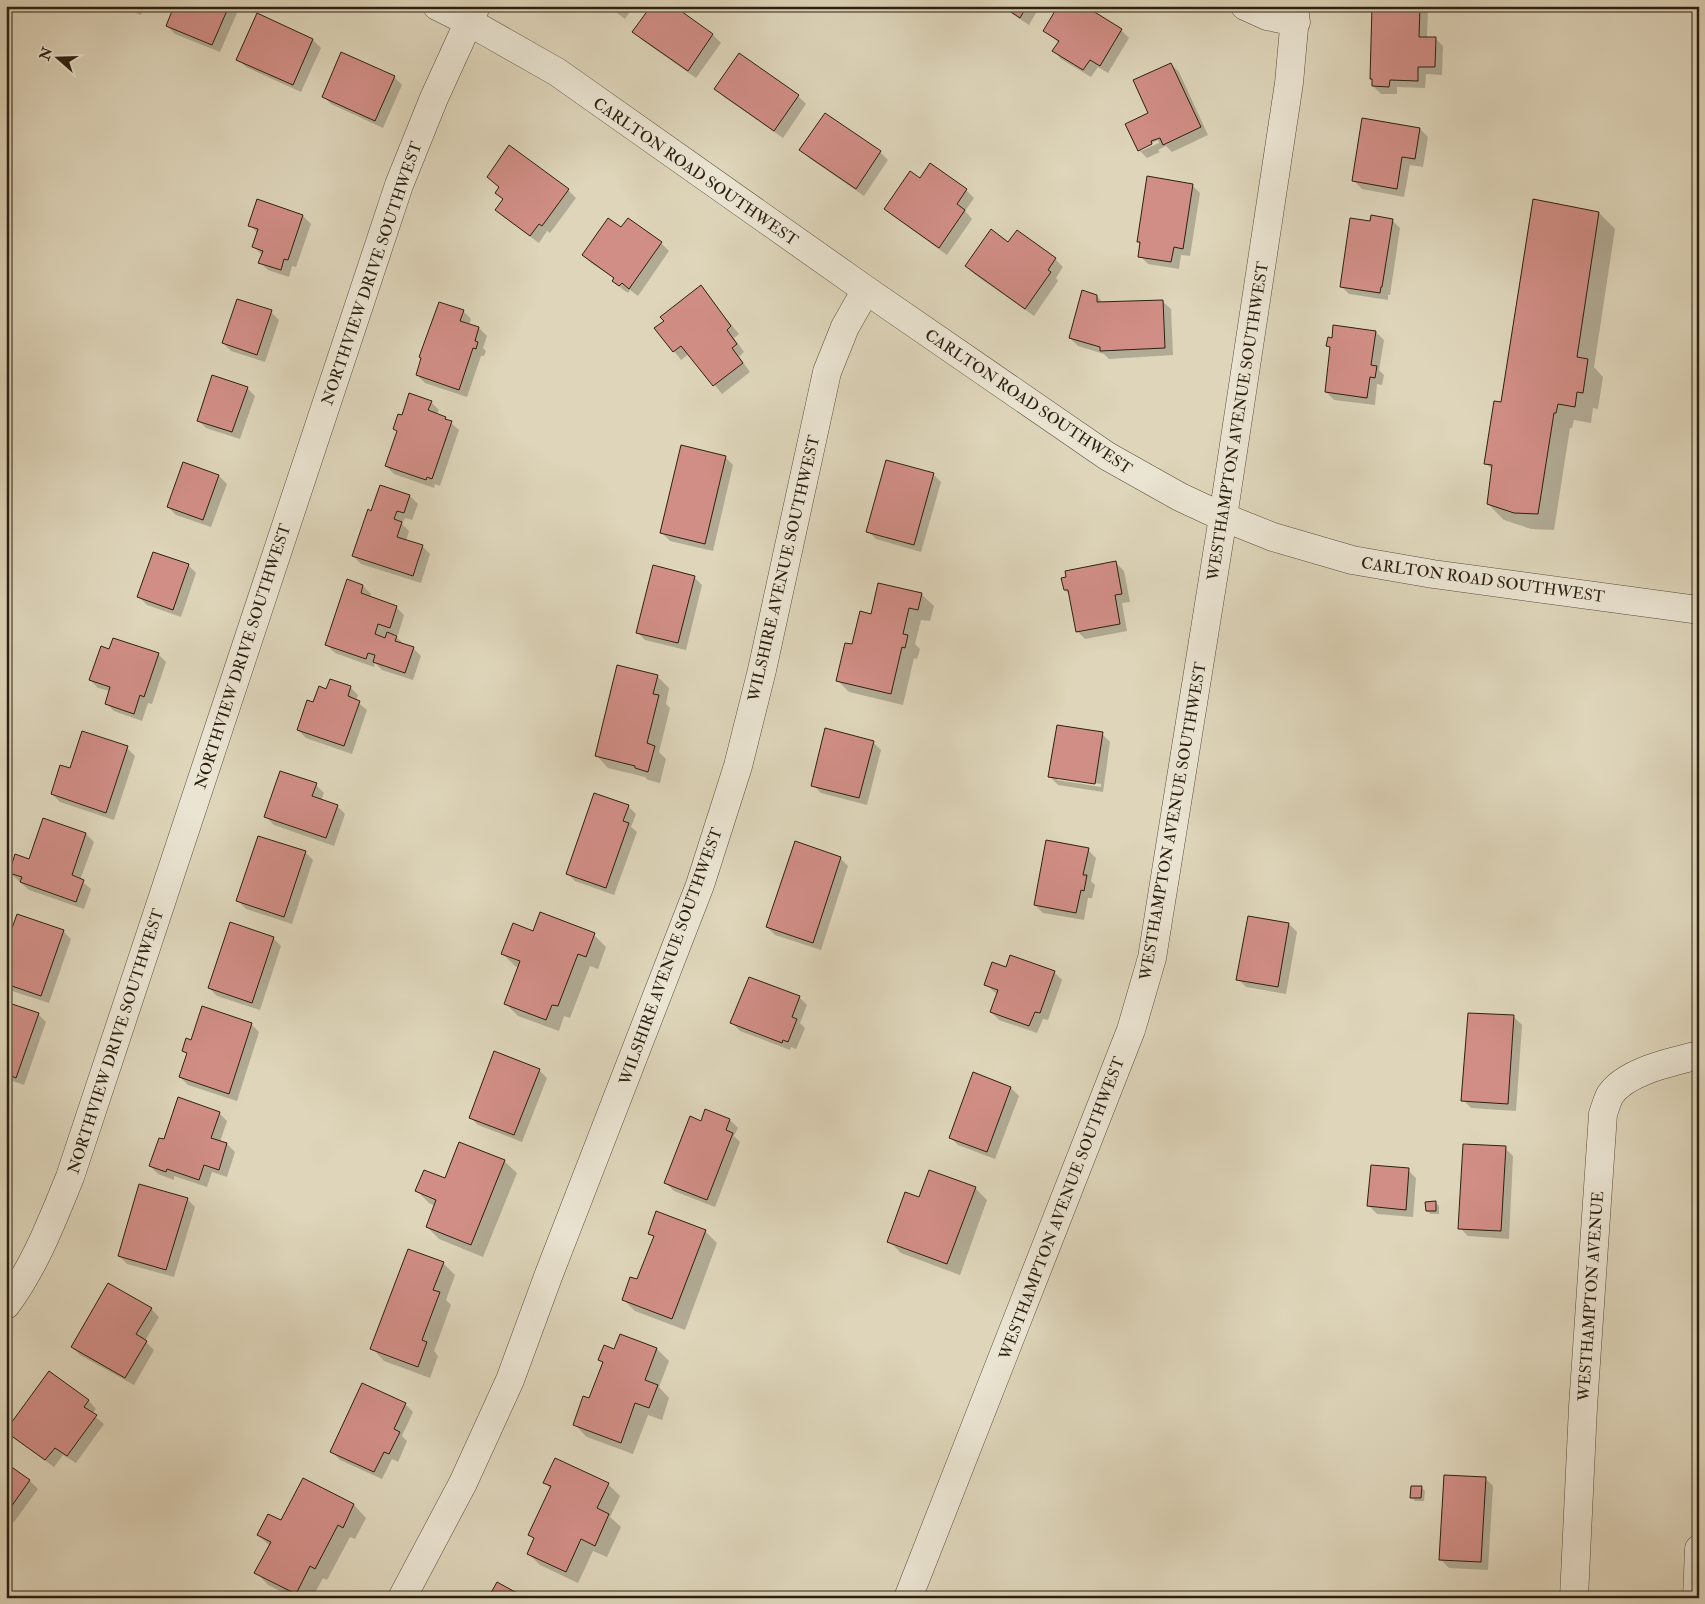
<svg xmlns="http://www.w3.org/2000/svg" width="1705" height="1604" font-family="'IM FELL Double Pica',serif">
<rect width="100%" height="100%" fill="#ded5ba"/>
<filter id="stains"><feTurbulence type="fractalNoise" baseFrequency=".004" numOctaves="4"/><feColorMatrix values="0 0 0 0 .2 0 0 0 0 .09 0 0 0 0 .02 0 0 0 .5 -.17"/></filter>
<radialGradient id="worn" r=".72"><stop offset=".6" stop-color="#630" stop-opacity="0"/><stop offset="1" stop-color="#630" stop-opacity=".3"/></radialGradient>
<path fill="#0003" fill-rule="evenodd" d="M120,6H145L141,15Z
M175,6H230L237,13L220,52L175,34L167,26Z
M603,6H634L625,19L613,10L611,13Z
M672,6L713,35L721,43L696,78L642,40L634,32Z
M1000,6H1040L1029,25Z
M1080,6L1121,30L1129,38L1108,73L1098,67L1091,77L1061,59L1054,51L1059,43L1044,30Z
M1387,6H1424L1428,10L1427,38H1435L1443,46L1442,75L1426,74L1425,88L1397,87V94H1381L1373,86L1374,81L1371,79Z
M257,15L313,40L321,48L301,92L246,67L238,59Z
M1171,64L1179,72L1208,135L1172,152L1166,146L1158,150L1160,152L1147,158L1139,150L1150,114ZM1158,140L1159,143L1141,151V148Z
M394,77L402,85L383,128L331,104L323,96Z
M716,89L798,96L806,104L783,138L724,97Z
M825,115L880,152L888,160L864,196L809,158L801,150Z
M1420,129L1428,137L1423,167L1410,165L1404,197L1362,189L1354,181Z
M488,177L568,190L576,198L550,233L547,231L539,243L505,218L497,210L504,200L500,188Z
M921,180L966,190L974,198L965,211L972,219L947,255L893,216L885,209Z
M1192,185L1200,193L1190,256L1181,255L1179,269L1148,264L1140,256L1141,245L1138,241Z
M258,201L303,216L311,224L296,267L292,266L289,277L268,270L260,262L262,255L254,247L258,234L250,225Z
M1599,213L1615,229L1594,367L1603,377L1598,409L1593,408L1591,423L1574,420L1572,428H1570L1554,530L1531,529L1504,520L1488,504L1493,470L1485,463Z
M1392,220L1400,228L1390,295H1388V300L1349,294L1341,286Z
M621,229L661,243L669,251L638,296L630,290L628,293L622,289L614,281L615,279L591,263L583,255Z
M1017,232L1055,259L1063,267L1056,278L1058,281L1034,316L974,274L966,266L1009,244Z
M700,287L739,334L734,338L744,352L739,357L750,372L722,394L689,354L681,360L656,328L665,321Z
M1097,296L1103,303L1162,301L1171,309L1173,355L1109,359L1104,354L1078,346L1070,338Z
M463,311L471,319L469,325L479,328L487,336L483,348L486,351L484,356H481L467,397L425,383L417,375L422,359Z
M271,312L279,320L265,362L231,351L223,343Z
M1376,332L1384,340L1379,370L1384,375L1382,385L1377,384L1375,405L1334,400L1326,392L1331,349L1328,346Z
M247,388L255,396L240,439L206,428L198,420Z
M431,402L439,410L437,414L445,418L459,430L440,486L435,484L434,488L394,474L386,466L398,432L394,429L402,417Z
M725,457L733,465L713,551L670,541L662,533Z
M184,464L219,476L227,484L211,527L176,515L168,507Z
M933,474L941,482L921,552L876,539L868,531Z
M410,496L418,504L412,520L405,518L402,524L409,531L406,541L422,546L430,554L421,583L361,564L353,556L372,512Z
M1116,563L1124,571L1130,602L1122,603L1127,631L1085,639L1077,631L1070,595L1065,590Z
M188,565L196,573L181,617L147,605L139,597Z
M694,577L702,585L686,650L645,640L637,632Z
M348,581L363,586L371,594L370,598L396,607L404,615L398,635L393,634L405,645L413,648L421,656L413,680L382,670L375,663L374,667L335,653L327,645Z
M921,594L934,606L930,621L921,620L915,644L920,649L917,659L914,658L903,705L849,692L837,680L853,646Z
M109,651L158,654L166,662L152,704L148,703L142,721L114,711L106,703L110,691L98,688L90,680Z
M657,676L669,688L666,704L670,708L659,752L666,759L660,783L648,780L645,777L608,768L596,755Z
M350,687L358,695L356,701L367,710L352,754L306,738L298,730L314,704L327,690Z
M1102,734L1110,742L1103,792L1058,785L1050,777ZM1057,777L1101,784V787L1057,780Z
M873,742L881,750L867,805L821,793L813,785Z
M127,748L135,756L114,820L60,802L52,794L71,770Z
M316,785L324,793L321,801L337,806L345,814L334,846L274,825L266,817Z
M628,806L636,814L631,827L637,832L614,895L575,881L567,873Z
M43,820L86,834L94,842L80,880L91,889L84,909L29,890L10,873L30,860Z
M1088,850L1096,858L1091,881L1095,885L1092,898H1088L1084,920L1043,913L1035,905Z
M305,852L313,860L292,924L246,909L238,901Z
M840,858L848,866L821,950L775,935L767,927Z
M1289,924L1297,932L1286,994L1246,987L1238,979Z
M63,931L71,939L49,1003L6,989V948Z
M534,932L594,935L606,947L598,969L590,966L570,1018L564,1016L559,1031L518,1016L506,1004L519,968L515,966L503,954Z
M273,938L281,946L260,1010L217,996L209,988Z
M1007,969L1054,972L1062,980L1048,1020L1043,1019L1037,1033L999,1020L991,1012L998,994L994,992L986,984Z
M799,997L807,1005L800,1023L805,1028L796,1049L791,1047L790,1050L740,1031L732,1023Z
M6,1004L38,1014L46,1022L24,1085L6,1079Z
M1514,1017L1522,1025L1516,1111L1471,1108L1463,1100Z
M251,1024L259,1032L237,1101L188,1085L180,1077L188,1055L183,1051Z
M539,1070L547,1078L522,1142L478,1125L470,1117Z
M1011,1088L1019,1096L995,1159L958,1145L950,1137Z
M706,1111L730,1120L738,1128L734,1136L740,1142L715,1207L674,1191L666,1183L702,1123Z
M219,1113L227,1121L220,1142L227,1144L235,1152L227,1177L212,1172L207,1187L174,1176V1180L158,1174L150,1166L165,1141Z
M6,1127L12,1133L6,1149Z
M1505,1148L1513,1156L1509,1239L1468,1236L1460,1228Z
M504,1161L517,1173L483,1257L439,1239L427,1227L435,1206L429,1203L417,1191Z
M1408,1170L1416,1178L1413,1217L1377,1214L1369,1206Z
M975,1188L987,1200L960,1275L901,1253L889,1241L920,1199Z
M187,1199L195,1207L174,1277L127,1264L119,1256Z
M1436,1203L1439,1206V1214H1431L1427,1211Z
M705,1231L717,1243L685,1330L635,1311L623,1299L638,1281L654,1238L650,1233Z
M443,1263L455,1275L446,1300L451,1305L434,1351L438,1356L430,1378L384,1361L372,1348Z
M151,1309L159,1317L145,1341L154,1350L134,1385L80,1355L72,1347Z
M657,1349L669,1361L659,1387L669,1398L662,1420L648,1415L633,1454L587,1437L574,1424L590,1400L603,1364L600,1360L615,1351Z
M49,1372L89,1401L96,1409L92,1414L104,1424L76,1463L63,1455L54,1467L15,1439L7,1431Z
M405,1404L413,1412L402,1436L407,1441L398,1462L392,1459L382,1479L340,1460L332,1452Z
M6,1464L30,1481L38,1489L6,1533Z
M1485,1478L1493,1486L1488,1570L1449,1568L1441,1560Z
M304,1479L354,1505L366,1518L355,1539L350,1537L327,1580L323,1578L312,1598H294L268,1585L256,1572L270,1546L258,1535L281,1522Z
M545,1483L608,1484L620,1496L610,1517L621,1527L607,1557L593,1551L578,1583L540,1565L528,1553L535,1540L530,1535L551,1489Z
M1421,1487L1425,1491L1424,1501H1415L1411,1497Z"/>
<path fill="#d18e86" stroke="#2d2010" d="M174,6H229L212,45L166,26Z
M651,6H674L713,34L688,71L632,32Z
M1002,6H1027L1020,18Z
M1058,6H1085L1122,29L1100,66L1090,60L1083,70L1052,51L1059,41L1043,31Z
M1372,6H1420L1419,37H1436L1435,67H1418V81L1390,80L1389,87L1372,86V79H1370Z
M257,13L313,39L293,85L236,60Z
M341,52L395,76L375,121L322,97Z
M739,53L799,95L774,131L714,89Z
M1171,63L1201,127L1163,145L1160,138L1151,141L1152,144L1138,151L1125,124L1148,113L1133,80Z
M825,113L881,151L856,189L799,150Z
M1362,118L1420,128L1415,159L1402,157L1397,189L1352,181Z
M509,145L569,189L542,226L539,224L530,236L495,210L503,199L495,193L499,187L487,177Z
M930,163L967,189L957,204L965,210L939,248L884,209L910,171L920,178Z
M1147,176L1193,184L1183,249L1174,247L1171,262L1138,257L1140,242H1137Z
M257,199L303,215L288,260L284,259L281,270L258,263L263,251L252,247L258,229L248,226Z
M1533,199L1599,212L1577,357L1588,359L1583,393L1577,392L1575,407L1558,404L1556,413H1554L1538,514L1514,513L1487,504L1492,465L1484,464L1494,401L1501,402Z
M1371,215L1393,219L1382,287H1381L1380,293L1340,287L1350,218L1370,221Z
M608,218L621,227L628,218L662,242L629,289L622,283L619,286L612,281L614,278L582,255Z
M991,229L1008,242L1017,230L1056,258L1048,270L1051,272L1025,309L965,266Z
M701,285L731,326L727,330L737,344L732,348L743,363L713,386L681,346L673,352L654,328L664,321L660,317Z
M1082,290L1097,295V302L1163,300L1165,348L1100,351V347L1069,338Z
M237,299L272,310L257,355L222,343Z
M439,302L464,310L460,321L479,327L475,341L478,342L476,349L473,348L459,390L416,375L421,358L419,357Z
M1333,325L1376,331L1371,365L1377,366L1375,378L1370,377L1367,398L1325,392L1330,347L1326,346L1328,337L1332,338Z
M212,375L248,387L232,432L197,421Z
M409,393L432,401L428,410L446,417L445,419L452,421L432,479L427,477L426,480L385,466L397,431L393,429L398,414L402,415Z
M681,445L726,456L705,544L660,533Z
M886,460L934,473L914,545L866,532Z
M183,462L219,475L203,520L167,507Z
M380,485L410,495L404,513L397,511L394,519L402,522L397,537L423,545L413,576L352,556L368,509L371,511Z
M153,552L189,564L173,610L137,597Z
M1116,561L1122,594L1115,595L1120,624L1076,632L1068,590H1064L1061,578L1066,577L1065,571Z
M653,565L695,576L678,643L636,633Z
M347,579L363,585L361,593L397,606L390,628L378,624L375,634L385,638L387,632L397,636L395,641L414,647L405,673L373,662L375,655L368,653L366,659L325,645Z
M878,583L922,593L918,610L909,608L903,634L908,635L905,648L902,647L891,694L836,681L845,643L852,644L860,611L871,614Z
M113,638L159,653L144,697L140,695L134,714L105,704L110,687L89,680L101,646L109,649Z
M617,665L658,675L653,694L659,695L647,743L655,746L648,772L635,768V766L595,756Z
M330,679L351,686L348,696L360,701L344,746L297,730L307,700L313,702L319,686L326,689Z
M1057,725L1103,732L1095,784L1048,777Z
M825,728L874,741L859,798L811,786Z
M82,731L128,746L106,813L51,794L60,765L70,768Z
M280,771L317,783L312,796L338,805L326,838L264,817Z
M594,793L629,805L623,821L629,823L606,888L566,874Z
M43,818L86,833L72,875L84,880L76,902L20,882L22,877L9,873L15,854L29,859Z
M258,836L306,851L284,917L236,901Z
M1046,840L1089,848L1083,875H1087L1084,891L1081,890L1076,913L1034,905Z
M795,841L841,857L813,943L766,927Z
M540,912L595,933L586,957L578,954L558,1006L552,1005L546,1020L504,1004L520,961L501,954L513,923L533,931Z
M17,914L64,930L41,996L6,984V945Z
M1248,916L1289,923L1278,987L1236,980Z
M230,922L274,937L252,1003L208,988Z
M1010,955L1055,971L1040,1013L1035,1012L1029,1026L990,1012L998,990L984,985L992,962L1006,967Z
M749,977L800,996L792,1017L797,1019L788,1042L783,1040L782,1043L730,1023Z
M6,1002L39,1013L16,1078L6,1074Z
M202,1006L252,1023L229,1094L179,1077L187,1053L182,1051L186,1038L191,1040Z
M1468,1013L1514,1015L1508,1104L1461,1101Z
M494,1051L540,1069L514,1135L469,1118Z
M973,1072L1011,1087L987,1152L949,1138Z
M178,1097L220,1112L211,1138L227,1143L219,1170L204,1165L199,1180L167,1169L166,1172L149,1166L159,1138L164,1139Z
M705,1109L730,1119L726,1130L733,1133L707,1200L664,1183L690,1116L701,1121Z
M459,1142L505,1160L471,1245L426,1227L436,1200L415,1191L424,1170L445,1178Z
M1463,1144L1506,1146L1501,1231L1458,1229Z
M1371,1165L1409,1168L1406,1210L1367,1206Z
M929,1170L976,1187L947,1264L887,1242L905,1192L919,1197Z
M139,1184L188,1198L166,1270L118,1256Z
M1436,1201V1211H1426L1425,1202Z
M656,1211L706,1230L672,1319L622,1300L630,1277L637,1279L654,1236L648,1234Z
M408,1249L444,1262L433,1290L440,1292L422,1340L427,1342L418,1367L370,1349Z
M108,1283L152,1308L136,1334L147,1341L125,1378L71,1347Z
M620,1334L657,1348L645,1380L658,1385L649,1408L635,1403L621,1443L573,1425L583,1396L589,1398L603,1362L598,1360L604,1345L614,1349Z
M49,1371L89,1400L84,1407L97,1415L67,1456L55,1448L45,1460L6,1432V1430Z
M362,1383L406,1403L394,1429L400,1432L389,1454L384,1452L374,1472L330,1452Z
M555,1458L609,1483L597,1508L609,1514L595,1546L581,1539L566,1572L527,1554L534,1538L528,1535L551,1486L543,1483Z
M6,1463L30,1480L6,1514Z
M1444,1475L1486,1477L1481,1562L1439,1560Z
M303,1478L354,1504L343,1528L338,1525L315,1569L310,1566L296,1594L254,1573L271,1542L257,1535L268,1514L281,1520Z
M1411,1486H1422L1421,1498H1410Z
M497,1582L526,1598H488Z"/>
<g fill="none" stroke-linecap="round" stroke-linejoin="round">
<defs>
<path id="minor" d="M437,6L469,22L557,72L866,290L1107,456L1180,497L1223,517L1273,537L1352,560L1433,574L1699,610
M1245,6L1267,16L1296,22
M6,1305C35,1266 52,1221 70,1177L399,185L434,98L476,6
M402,1598L463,1483L510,1380L549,1274L700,885L738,766L762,670L827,372L845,327L866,290
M908,1598L1131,1030L1152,958L1223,517L1289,83L1296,6
M1574,1598L1583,1407L1603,1114C1605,1108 1607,1101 1610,1095C1626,1071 1672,1062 1699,1055
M1697,1598L1699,1549"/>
</defs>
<use href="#minor" stroke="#594d3a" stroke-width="29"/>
<use href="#minor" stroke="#eae4d2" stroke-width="28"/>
</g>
<g text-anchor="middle" stroke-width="4" stroke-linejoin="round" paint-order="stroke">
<g font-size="16" fill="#2d2010" stroke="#eae4d2">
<text transform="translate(696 171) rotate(35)" y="6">CARLTON ROAD SOUTHWEST</text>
<text transform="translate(371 273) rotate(-71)" y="6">NORTHVIEW DRIVE SOUTHWEST</text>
<text transform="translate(1029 401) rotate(34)" y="6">CARLTON ROAD SOUTHWEST</text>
<text transform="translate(1237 421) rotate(-81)" y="6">WESTHAMPTON AVENUE SOUTHWEST</text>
<text transform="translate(783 568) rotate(-77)" y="6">WILSHIRE AVENUE SOUTHWEST</text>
<text transform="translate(1483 579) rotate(8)" y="6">CARLTON ROAD SOUTHWEST</text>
<text transform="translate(242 656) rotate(-72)" y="6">NORTHVIEW DRIVE SOUTHWEST</text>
<text transform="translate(1172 821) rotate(-80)" y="6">WESTHAMPTON AVENUE SOUTHWEST</text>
<text transform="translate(670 956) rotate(-70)" y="6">WILSHIRE AVENUE SOUTHWEST</text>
<text transform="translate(115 1041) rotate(-72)" y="6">NORTHVIEW DRIVE SOUTHWEST</text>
<text transform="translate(1061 1208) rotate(-69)" y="6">WESTHAMPTON AVENUE SOUTHWEST</text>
<text transform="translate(1590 1296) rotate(-86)" y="6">WESTHAMPTON AVENUE</text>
</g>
</g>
<rect width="1705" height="1604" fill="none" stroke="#ded5ba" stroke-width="25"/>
<rect x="8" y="8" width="1690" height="1589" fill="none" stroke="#2d2010" stroke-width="2.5"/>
<rect x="12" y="12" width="1680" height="1579" fill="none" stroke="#2d2010"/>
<g transform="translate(58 58) rotate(290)" stroke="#eae4d2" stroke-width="4" paint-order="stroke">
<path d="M0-4L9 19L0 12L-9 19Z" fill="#2d2010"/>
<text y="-8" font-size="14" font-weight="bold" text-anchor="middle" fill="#2d2010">N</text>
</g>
<rect width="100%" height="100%" filter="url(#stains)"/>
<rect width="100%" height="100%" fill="url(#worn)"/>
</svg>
